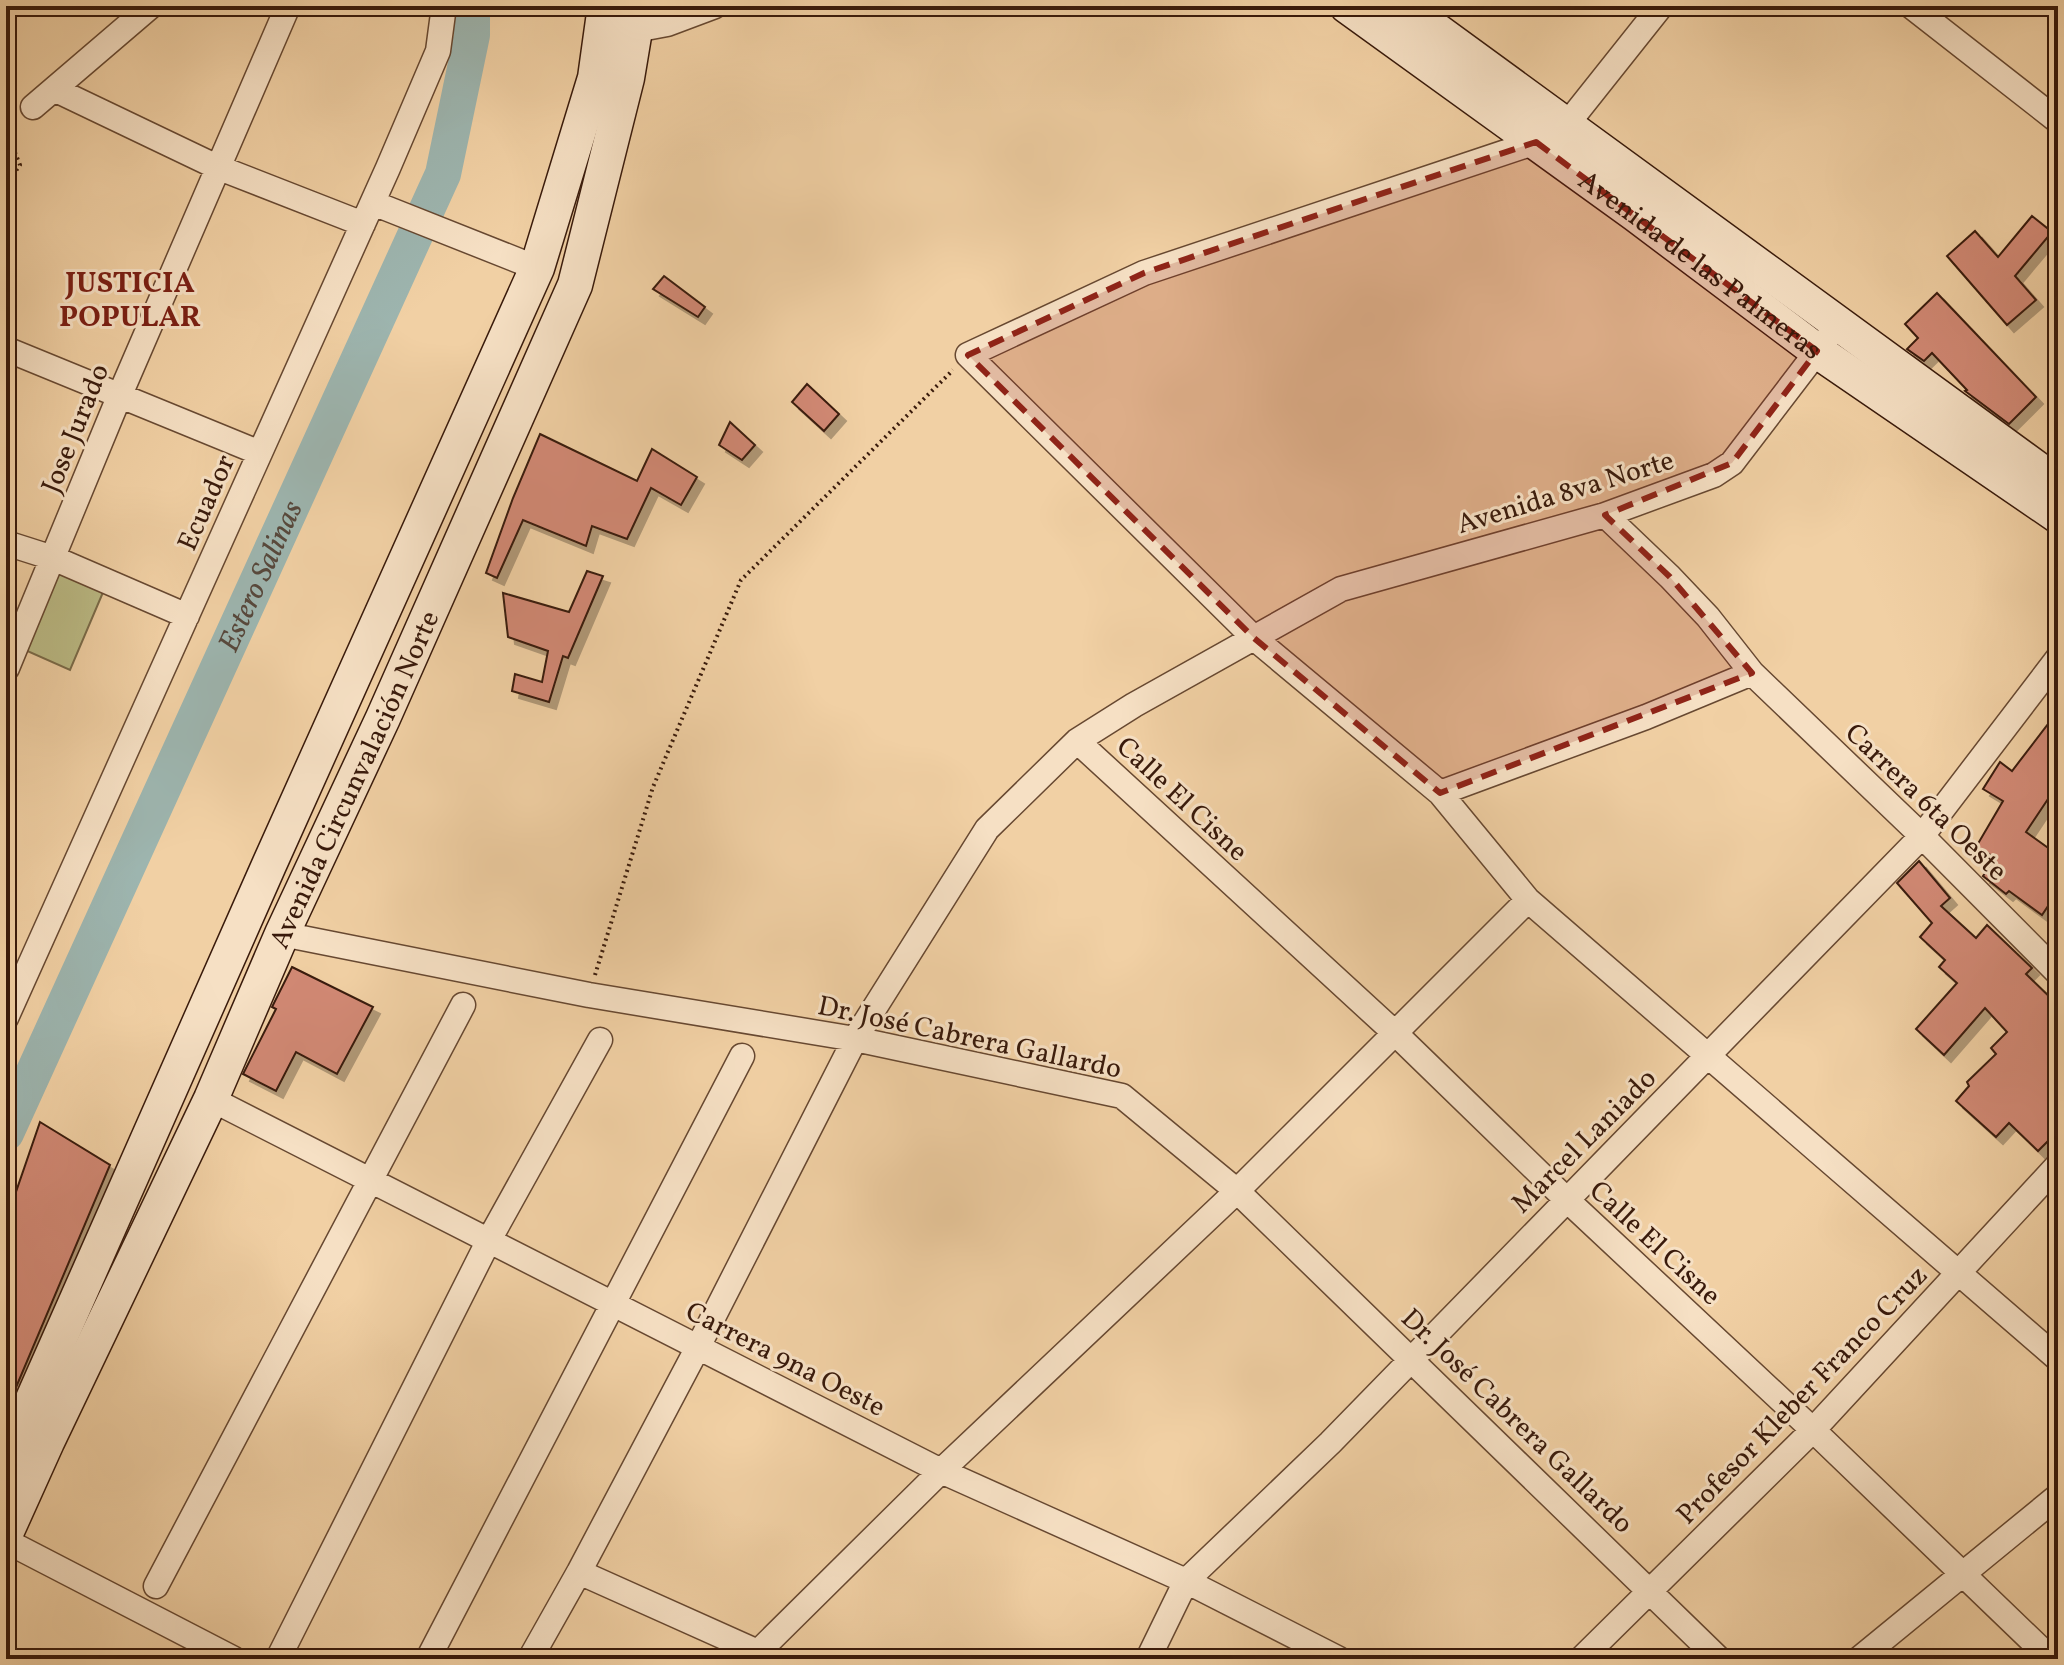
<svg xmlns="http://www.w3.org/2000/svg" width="2064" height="1665" font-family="Vollkorn,serif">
<defs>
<filter id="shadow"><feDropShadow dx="7" dy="7" stdDeviation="0" flood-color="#0004"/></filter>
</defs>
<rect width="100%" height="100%" fill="#f1d0a4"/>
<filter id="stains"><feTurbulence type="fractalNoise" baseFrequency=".0025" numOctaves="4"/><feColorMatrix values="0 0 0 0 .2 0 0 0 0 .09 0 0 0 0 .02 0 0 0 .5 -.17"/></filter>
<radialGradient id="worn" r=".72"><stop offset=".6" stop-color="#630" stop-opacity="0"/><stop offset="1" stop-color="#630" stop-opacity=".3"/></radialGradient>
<path fill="#bbbb85" stroke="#7a6a48" stroke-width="2" d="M59,571L104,590L70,670L25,650Z"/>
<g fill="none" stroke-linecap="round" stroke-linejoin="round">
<path stroke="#9db5af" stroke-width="36" id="s1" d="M6,1133L443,174L472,35V6"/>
</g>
<path fill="#d28975" stroke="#391a0b" stroke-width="2" filter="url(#shadow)" d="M2032,216L2052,232L2015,276L2036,300L2007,325L1947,256L1975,231L1998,257Z
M664,276L705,307L698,317L653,289Z
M1937,293L2036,397L2009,424L1965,391L1967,390L1932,353L1924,361L1907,349L1918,338L1905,324Z
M807,384L839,414L824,431L792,402Z
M730,422L755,445L742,460L719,445Z
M540,434L637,481L652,449L697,477L681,505L651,488L627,539L592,526L586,546L523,520L497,578L486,573L513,498Z
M587,571L603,576L568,658L563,656L549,702L512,691L515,674L542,682L548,651L508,637L503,593L569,612Z
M2058,711V784L2026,832L2058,855V891L2042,915L2009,891L2006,894L1983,876L1996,858L1976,847L2003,801L1983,789L2000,762L2012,771Z
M1919,861L1950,898L1941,906L1976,938L1987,925L2032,968L2026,974L2058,1005V1115L2049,1125L2057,1132L2038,1151L2009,1123L1996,1137L1956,1101L1969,1086L1967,1082L1996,1054L1991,1048L2007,1032L1985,1008L1944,1055L1916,1029L1957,983L1939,967L1945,960L1920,937L1932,923L1897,883Z
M292,967L373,1007L337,1074L296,1052L276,1091L243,1074L276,1009L272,1007Z
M40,1122L110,1165L6,1411V1221Z"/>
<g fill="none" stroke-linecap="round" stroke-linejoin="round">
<defs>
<path id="minor" d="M1661,6L1568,123L1536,142L1144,273L968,355L1254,638L1440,793L1528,900L2058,1359
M1911,6L2058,121
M635,30L667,24L715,6
M56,90L217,167L363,224
M33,107L151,6
M373,203L537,268
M6,349L260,453
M1605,515L1670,577L1708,617L1752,673L1922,836L2058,973
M6,543L53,558L187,616
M7,668L119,397L288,6
M1077,741L1396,1034L1566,1199L1813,1430L2051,1659
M1440,793L1646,717L1752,673
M282,934L589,995L855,1039L1122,1096L1237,1191L1719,1659
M6,1018L388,168L438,51L444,6
M211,1099L941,1471L1186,1581L1339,1659
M6,1541L234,1659
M579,1572L771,1658
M156,1586L463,1005
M280,1655L489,1240L600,1040
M428,1659L742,1056
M530,1659L579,1572L698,1347L855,1039L987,829L1077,741L1134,705L1341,589L1605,515L1714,475L1732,463L1826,340
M751,1659L941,1471L1237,1191L1528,900
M1148,1659L1186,1581L1330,1443L1922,836L2058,658
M1581,1659L1813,1430L2058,1165
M1859,1659L2058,1496"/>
<g id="secondary">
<path id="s2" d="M1347,6L1635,214L1817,351L2058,516"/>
<path d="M1403,6L2058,484"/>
<path d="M6,1460L269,865L537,268L595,78L605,6"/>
<path id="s3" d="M6,1533L47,1442L211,1099L282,934L383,718L575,285L627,78L635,30L634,6"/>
</g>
</defs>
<use href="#minor" stroke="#674831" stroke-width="27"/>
<use href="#secondary" stroke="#391a0b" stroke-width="37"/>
<path stroke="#391a0b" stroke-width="4" stroke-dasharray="2 4" stroke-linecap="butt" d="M6,130L20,165L6,185
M595,975L653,787L741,580L953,370"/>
<use href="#minor" stroke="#f6e0c4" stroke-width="24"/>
<use href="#secondary" stroke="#f6e0c4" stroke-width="34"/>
</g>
<path fill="#8f2418" fill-opacity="0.2" stroke="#8f2418" stroke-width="6" stroke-dasharray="16 10" stroke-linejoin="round" d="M1536,142L1817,351L1732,463L1605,515L1670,577L1752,673L1440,793L1254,638L968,355L1144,273Z"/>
<g text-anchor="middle" stroke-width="6" stroke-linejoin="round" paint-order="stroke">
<g font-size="28" fill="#391a0b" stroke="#f6e0c4">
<text dy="10" stroke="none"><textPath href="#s2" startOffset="438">Avenida de las Palmeras</textPath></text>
<text transform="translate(74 428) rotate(-68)" y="10">Jose Jurado</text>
<text transform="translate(1565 491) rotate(-17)" y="10">Avenida 8va Norte</text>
<text transform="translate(205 502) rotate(-66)" y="10">Ecuador</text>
<text dy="10" stroke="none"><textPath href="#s3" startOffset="830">Avenida Circunvalación Norte</textPath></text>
<text transform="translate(1183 798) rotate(43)" y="10">Calle El Cisne</text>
<text transform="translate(1927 801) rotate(44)" y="10">Carrera 6ta Oeste</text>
<text transform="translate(970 1036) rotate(12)" y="10">Dr. José Cabrera Gallardo</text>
<text transform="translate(1583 1140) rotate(-45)" y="10">Marcel Laniado</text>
<text transform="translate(1656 1242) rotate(43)" y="10">Calle El Cisne</text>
<text transform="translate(786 1358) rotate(27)" y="10">Carrera 9na Oeste</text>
<text transform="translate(1801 1394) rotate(-46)" y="10">Profesor Kleber Franco Cruz</text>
<text transform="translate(1518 1420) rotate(44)" y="10">Dr. José Cabrera Gallardo</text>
</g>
<g font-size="30" font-weight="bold" fill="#7a1f14" stroke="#f6e0c4">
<text x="130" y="292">JUSTICIA<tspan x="130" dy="34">POPULAR</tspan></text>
</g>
<g font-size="30" font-style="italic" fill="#57483c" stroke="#f6e0c4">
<text dy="10" stroke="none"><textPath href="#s1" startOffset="612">Estero Salinas</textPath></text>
</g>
</g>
<rect width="2064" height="1665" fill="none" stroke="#f1d0a4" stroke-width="32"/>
<rect x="8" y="8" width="2048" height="1649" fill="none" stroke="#391a0b" stroke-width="4"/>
<rect x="16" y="16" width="2032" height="1633" fill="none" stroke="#391a0b" stroke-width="2"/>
<rect width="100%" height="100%" filter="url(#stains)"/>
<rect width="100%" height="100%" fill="url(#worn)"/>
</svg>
